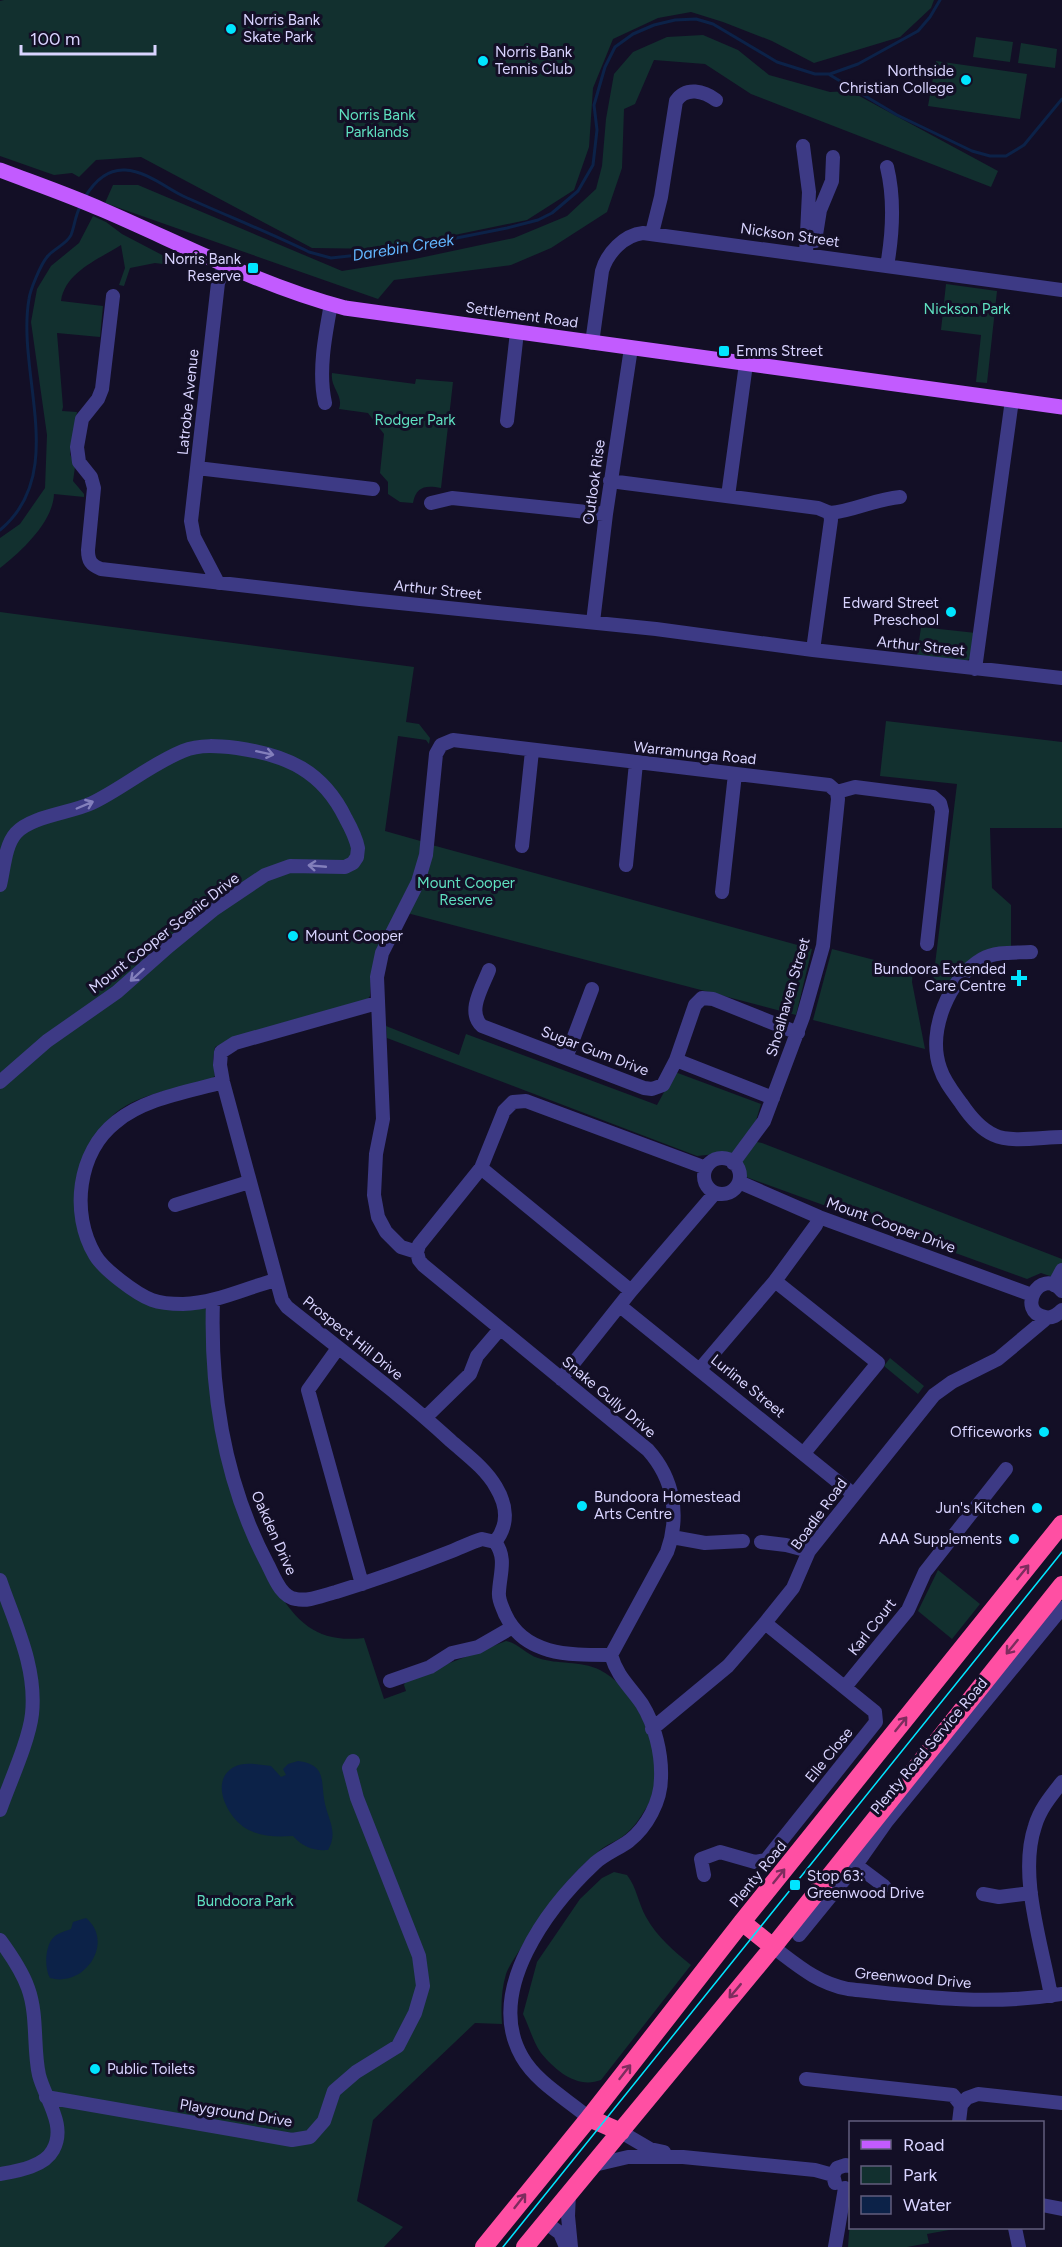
<svg xmlns="http://www.w3.org/2000/svg" width="1062" height="2247" font-family="Figtree,sans-serif">
<rect width="100%" height="100%" fill="#130f26"/>
<path fill="#12302f" d="M4,0H934L931,8L900,37L814,63L772,41L723,22L691,12L658,18L613,39L593,88L589,147L574,190L527,220L387,249L312,248L141,157L96,160L79,177L72,173L54,175L0,156V1Z
M703,35L738,50L769,75L830,92L850,91L998,171L991,187L751,94L705,64L654,60L635,104L624,109L622,168L607,212L551,248L511,265L394,280L378,299L105,203L113,185H138L342,271L410,260L514,238L567,216L596,189L602,166L606,119L614,74L633,52L667,37Z
M976,37L1013,42L1010,62L973,57Z
M1021,43L1057,49L1055,68L1018,63Z
M936,61L1027,74L1020,119L928,106Z
M93,216L106,222L122,234L164,256L163,264L155,263L130,268L124,286L119,285L125,268L121,245C99,259 65,272 61,301L103,306L100,337L57,333L63,407L62,411L77,412L70,454L75,467L73,481L84,494V497L54,494C53,522 21,552 0,568V538L20,524L45,488L47,435L31,322L37,289L51,266L79,243Z
M946,284L997,291L987,383L976,382L981,335L941,330Z
M332,373L415,384L416,379L453,382L441,488C426,485 416,486 413,503L400,502L388,494V482L380,473L384,434L368,413L339,409C344,395 330,388 332,373Z
M0,612L414,667L406,722L419,724L430,738L429,744L426,740L398,736L385,831L424,842L419,869L371,977L370,996L366,1001L228,1041L215,1047L213,1059L215,1076L208,1081C176,1089 135,1093 110,1118C103,1126 98,1137 93,1145C78,1169 74,1182 75,1210L121,1288L202,1306L207,1310L211,1392L277,1590C299,1626 321,1643 364,1638L384,1699L406,1691L404,1685L406,1680L506,1641C518,1643 526,1654 538,1658C558,1665 580,1660 600,1670C639,1689 670,1765 648,1805C643,1813 636,1825 629,1831C621,1840 608,1843 599,1851C566,1877 543,1911 522,1946C517,1955 509,1965 506,1974C501,1991 501,2007 502,2024L475,2023L373,2120L357,2201L403,2227L384,2247H0Z
M921,627L976,633L971,658L966,661L917,656Z
M886,721L1062,742V828H990L992,888L1011,905V947L946,990L933,981L957,784L880,776Z
M432,845L812,949L796,1015L407,913Z
M832,949L913,970L912,982L925,1049L813,1020Z
M386,1026L459,1055L466,1034L657,1105L675,1072L761,1104L755,1124L742,1139L762,1143L1062,1259V1280L1041,1273L1027,1279L746,1177L742,1166L725,1153L697,1156L387,1038Z
M890,1358L924,1386L918,1394L884,1366Z
M938,1570L980,1604L952,1639L918,1611Z
M614,1872L627,1875C637,1888 638,1903 646,1917C657,1937 674,1951 691,1965L601,2080C577,2089 556,2071 541,2053C533,2042 529,2026 523,2014L537,1962L580,1899L602,1878Z
M850,2219V2228H960L927,2234L929,2243L907,2247H848Z"/>
<path fill="#0c2248" d="M298,1761C328,1765 320,1782 325,1804C329,1821 338,1833 328,1850C313,1851 303,1847 293,1836C278,1837 264,1837 251,1831C230,1823 207,1782 234,1767C244,1761 260,1765 271,1766L281,1777L286,1775L283,1769L288,1764Z
M86,1918C115,1942 85,1988 50,1978C44,1968 45,1945 54,1937C58,1933 66,1931 71,1929L73,1922Z"/>
<g fill="none" stroke-linecap="round" stroke-linejoin="round">
<path stroke="#0c2248" stroke-width="3" d="M830,75L897,115L972,151L990,156H1006L1024,145L1062,99
M85,197C94,182 107,169 125,170C146,171 165,187 183,196C225,215 268,232 309,252L331,258L386,252L507,228L538,220L552,213L578,191L593,165L597,130L594,105L605,67L615,47L633,34L654,25L675,20L696,19L713,24L777,62L815,74H830L858,64L918,31L930,17L940,0
M0,530C69,473 16,374 29,299C30,290 41,264 47,257C53,249 67,244 71,235C75,225 75,215 81,205"/>
<path stroke="#3d3a85" stroke-width="14" d="M803,146L809,192L806,254
M887,167C895,200 893,232 887,266
M652,233L661,197L676,101C686,86 704,91 716,100
M815,241L820,210L832,181L833,157
M113,296L102,389L98,399L82,419L77,447L79,462L91,477L94,488L88,550C88,561 91,565 101,569L360,599L656,629L813,650L1062,678
M592,343L602,271C607,253 624,235 643,233L1062,290
M325,403C318,372 325,336 331,304
M507,421L517,332
M197,468L373,489
M610,481L818,508L830,513
M728,496L746,364
M431,503L452,498L606,514
M830,513C854,511 875,499 900,497
M218,583L194,537L191,521L218,283L225,264
M593,622L606,514L631,348
M813,650L831,520L830,513
M975,669L1012,400
M522,846L532,751
M626,865L636,763
M0,885C4,869 5,845 16,833C31,816 71,813 92,803C123,788 151,764 183,751C200,744 219,746 237,748C287,755 323,771 346,819C351,828 356,838 358,848L357,857L353,863L345,867L290,866L265,875L213,910L169,946L117,992L47,1041L0,1082
M722,892L735,774
M1031,952C1015,953 996,951 982,959C949,978 927,1031 940,1068C944,1081 953,1092 961,1103C969,1115 980,1129 994,1135C1010,1143 1043,1137 1062,1137
M489,970C483,986 466,1012 482,1026L644,1088L652,1089L663,1085L676,1060L773,1098
M377,1003L235,1043L221,1052L220,1065L223,1082L282,1300L287,1307C342,1351 399,1393 451,1441C467,1455 486,1469 496,1487C507,1505 509,1525 495,1542
M566,1058L592,989
M676,1060L695,1005L702,998L713,999L798,1033
M223,1082C188,1092 145,1098 116,1122C78,1152 70,1213 95,1255C103,1269 136,1294 152,1300C160,1303 174,1304 183,1304C216,1303 245,1288 276,1280
M704 1176a18 18 0 1 1 36 0a18 18 0 1 1-36 0Z
M733,1163L764,1121L803,1017L823,946L838,799L837,792
M481,1168L631,1291
M739,1182L819,1217L1032,1295
M175,1205L249,1182
M417,1252L401,1247L386,1232L378,1217L374,1195L376,1154L383,1119L377,977L382,953L418,882L426,855L436,754L441,745L453,740L829,785L837,792L855,787L933,797L940,803L942,811L927,944
M417,1252L419,1260L423,1265L648,1450C674,1479 680,1516 667,1552L611,1655C618,1678 629,1685 642,1704C655,1725 662,1754 661,1778C661,1801 647,1827 629,1841C618,1849 605,1854 595,1863C548,1907 484,1991 522,2057C537,2083 567,2099 589,2118
M417,1252L419,1245L481,1168L504,1111L513,1102L526,1101L706,1168
M775,1281L878,1363L804,1453
M1054,1285L1062,1270
M1062,1291C1039,1265 1016,1313 1045,1317C1052,1319 1057,1315 1062,1310
M213,1300C210,1391 225,1484 268,1565C274,1577 281,1597 296,1599C309,1602 323,1595 336,1592C375,1580 414,1566 452,1551C462,1547 472,1542 482,1539L495,1542
M620,1306L853,1494
M338,1348L308,1390L362,1584
M700,1369L775,1281L816,1225L819,1217
M561,1379L631,1291L715,1193
M426,1417L470,1374L477,1356L500,1329
M672,1537L705,1543L743,1541
M495,1542C507,1558 500,1573 499,1592C498,1600 502,1606 505,1614C524,1656 570,1655 611,1655
M761,1542L786,1545L809,1551
M0,1580C15,1624 37,1667 32,1714C29,1741 9,1784 0,1810
M390,1681L430,1667L452,1653L478,1647L511,1628
M845,1687L908,1610L925,1572L1006,1469
M652,1729L728,1666L765,1623L793,1588L809,1551L934,1395L952,1382L998,1359L1047,1318
M856,1865L884,1886
M704,1875L701,1859L720,1852L755,1862L766,1860L876,1722L875,1712L765,1623
M983,1894L999,1897L1031,1893
M799,1935L856,1865L887,1821L1062,1608
M0,1940C11,1955 22,1971 28,1988C38,2015 33,2049 39,2075C45,2099 67,2125 53,2150C44,2167 17,2171 0,2174
M773,1947C797,1965 817,1983 848,1989C920,1997 990,2006 1062,1994
M1051,1996C1042,1944 1018,1876 1035,1826C1040,1809 1051,1796 1062,1782
M806,2079L953,2095L961,2105L959,2122
M46,2097L292,2140L310,2137L324,2121L334,2091L356,2072L398,2046L415,2013L423,1986L419,1956L357,1798L349,1768L353,1761
M961,2105L967,2098L978,2094L1062,2103
M621,2132L650,2149L664,2152
M594,2165L628,2157H683L815,2170L833,2175
M835,2183L833,2175L837,2168L846,2165L850,2166
M569,2193L568,2216L571,2247
M1042,2205L1062,2209
M545,2222L560,2233L566,2247
M1015,2228L1019,2247
M835,2247L845,2188"/>
<path stroke="#c25bff" stroke-width="15" d="M0,170C34,183 69,195 103,210C182,244 261,286 345,308L1062,407"/>
<path stroke="#ff4fa3" stroke-width="18" d="M742,1922L773,1947
M589,2118L621,2132
M484,2247L589,2118L742,1922L1062,1524
M525,2247L773,1947L1062,1585"/>
<path stroke="#00e5ff" stroke-width="1.5" d="M503,2247L1062,1552"/>
</g>
<defs><path id="oneway-shaft" d="M-6 0H5M1.5-3L5.5 0L1.5 3" fill="none" stroke-width="1.6" stroke-linecap="round" stroke-linejoin="round" transform="scale(1.5)"/></defs>
<g stroke="#837fbc">
<use href="#oneway-shaft" transform="translate(265 753) rotate(12)"/>
<use href="#oneway-shaft" transform="translate(85 805) rotate(-23)"/>
<use href="#oneway-shaft" transform="translate(317 866) rotate(-175)"/>
<use href="#oneway-shaft" transform="translate(137 975) rotate(138)"/>
</g>
<g stroke="#7d2c5e">
<use href="#oneway-shaft" transform="translate(1023 1572) rotate(-51)"/>
<use href="#oneway-shaft" transform="translate(1012 1647) rotate(129)"/>
<use href="#oneway-shaft" transform="translate(901 1724) rotate(-51)"/>
<use href="#oneway-shaft" transform="translate(779 1876) rotate(-51)"/>
<use href="#oneway-shaft" transform="translate(735 1991) rotate(130)"/>
<use href="#oneway-shaft" transform="translate(625 2072) rotate(-52)"/>
<use href="#oneway-shaft" transform="translate(520 2201) rotate(-52)"/>
</g>
<g fill="#00e5ff" stroke="#130f26" stroke-width="2">
<circle cx="231" cy="29" r="6"/>
<circle cx="483" cy="61" r="6"/>
<circle cx="966" cy="80" r="6"/>
<rect x="247" y="262" width="12" height="12" rx="3"/>
<rect x="718" y="345" width="12" height="12" rx="3"/>
<circle cx="951" cy="612" r="6"/>
<circle cx="293" cy="936" r="6"/>
<path d="M1016 969h6v6h6v6h-6v6h-6v-6h-6v-6h6z"/>
<circle cx="1044" cy="1432" r="6"/>
<circle cx="582" cy="1506" r="6"/>
<circle cx="1037" cy="1508" r="6"/>
<circle cx="1014" cy="1539" r="6"/>
<rect x="789" y="1879" width="12" height="12" rx="3"/>
<circle cx="95" cy="2069" r="6"/>
</g>
<g text-anchor="middle" stroke-width="6" stroke-linejoin="round" paint-order="stroke">
<g font-size="15" fill="#d9d4ff" stroke="#130f26" text-anchor="start">
<text x="243" y="25">Norris Bank<tspan x="243" dy="17">Skate Park</tspan></text>
<text x="495" y="57">Norris Bank<tspan x="495" dy="17">Tennis Club</tspan></text>
<text x="954" y="76" text-anchor="end">Northside<tspan x="954" dy="17">Christian College</tspan></text>
<text x="241" y="264" text-anchor="end">Norris Bank<tspan x="241" dy="17">Reserve</tspan></text>
<text x="736" y="356">Emms Street</text>
<text x="939" y="608" text-anchor="end">Edward Street<tspan x="939" dy="17">Preschool</tspan></text>
<text x="305" y="941">Mount Cooper</text>
<text x="1006" y="974" text-anchor="end">Bundoora Extended<tspan x="1006" dy="17">Care Centre</tspan></text>
<text x="1032" y="1437" text-anchor="end">Officeworks</text>
<text x="594" y="1502">Bundoora Homestead<tspan x="594" dy="17">Arts Centre</tspan></text>
<text x="1025" y="1513" text-anchor="end">Jun's Kitchen</text>
<text x="1002" y="1544" text-anchor="end">AAA Supplements</text>
<text x="807" y="1881">Stop 63:<tspan x="807" dy="17">Greenwood Drive</tspan></text>
<text x="107" y="2074">Public Toilets</text>
</g>
<g font-size="15" fill="#5fe0c0" stroke="#130f26">
<text x="377" y="120">Norris Bank<tspan x="377" dy="17">Parklands</tspan></text>
<text x="967" y="314">Nickson Park</text>
<text x="415" y="425">Rodger Park</text>
<text x="466" y="888">Mount Cooper<tspan x="466" dy="17">Reserve</tspan></text>
<text x="245" y="1906">Bundoora Park</text>
</g>
<g font-size="15" fill="#d9d4ff" stroke="#130f26">
<text transform="translate(790 235) rotate(8)" y="5">Nickson Street</text>
<text transform="translate(522 315) rotate(8)" y="5">Settlement Road</text>
<text transform="translate(188 402) rotate(-84)" y="5">Latrobe Avenue</text>
<text transform="translate(594 482) rotate(-82)" y="5">Outlook Rise</text>
<text transform="translate(438 590) rotate(6)" y="5">Arthur Street</text>
<text transform="translate(921 646) rotate(6)" y="5">Arthur Street</text>
<text transform="translate(695 753) rotate(6)" y="5">Warramunga Road</text>
<text transform="translate(164 933) rotate(-38)" y="5">Mount Cooper Scenic Drive</text>
<text transform="translate(788 997) rotate(-74)" y="5">Shoalhaven Street</text>
<text transform="translate(595 1051) rotate(21)" y="5">Sugar Gum Drive</text>
<text transform="translate(891 1225) rotate(20)" y="5">Mount Cooper Drive</text>
<text transform="translate(353 1338) rotate(39)" y="5">Prospect Hill Drive</text>
<text transform="translate(748 1386) rotate(39)" y="5">Lurline Street</text>
<text transform="translate(609 1397) rotate(40)" y="5">Snake Gully Drive</text>
<text transform="translate(819 1514) rotate(-54)" y="5">Boadle Road</text>
<text transform="translate(274 1533) rotate(66)" y="5">Oakden Drive</text>
<text transform="translate(872 1627) rotate(-52)" y="5">Karl Court</text>
<text transform="translate(929 1746) rotate(-50)" y="5">Plenty Road Service Road</text>
<text transform="translate(829 1755) rotate(-51)" y="5">Elle Close</text>
<text transform="translate(758 1874) rotate(-51)" y="5">Plenty Road</text>
<text transform="translate(913 1978) rotate(5)" y="5">Greenwood Drive</text>
<text transform="translate(236 2113) rotate(9)" y="5">Playground Drive</text>
</g>
<g font-size="16" font-style="italic" fill="#62b6ff" stroke="#130f26">
<text transform="translate(403 247) rotate(-9)" y="6">Darebin Creek</text>
</g>
</g>
<rect x="849" y="2121" width="195" height="108" fill="#130f26" stroke="#625e7d" stroke-width="1.5"/>
<rect x="861" y="2140" width="30" height="9" fill="#c25bff" stroke="#625e7d" stroke-width="1.5"/>
<text x="903" y="2151" font-size="18" fill="#d9d4ff">Road</text>
<rect x="861" y="2166" width="30" height="18" fill="#12302f" stroke="#625e7d" stroke-width="1.5"/>
<text x="903" y="2181" font-size="18" fill="#d9d4ff">Park</text>
<rect x="861" y="2196" width="30" height="18" fill="#0c2248" stroke="#625e7d" stroke-width="1.5"/>
<text x="903" y="2211" font-size="18" fill="#d9d4ff">Water</text>
<path d="M21 45v9h134v-9" fill="none" stroke="#d9d4ff" stroke-width="3"/>
<text x="30" y="45" font-size="18" fill="#d9d4ff" stroke="#130f26" stroke-width="4.5" paint-order="stroke">100 m</text>
</svg>
